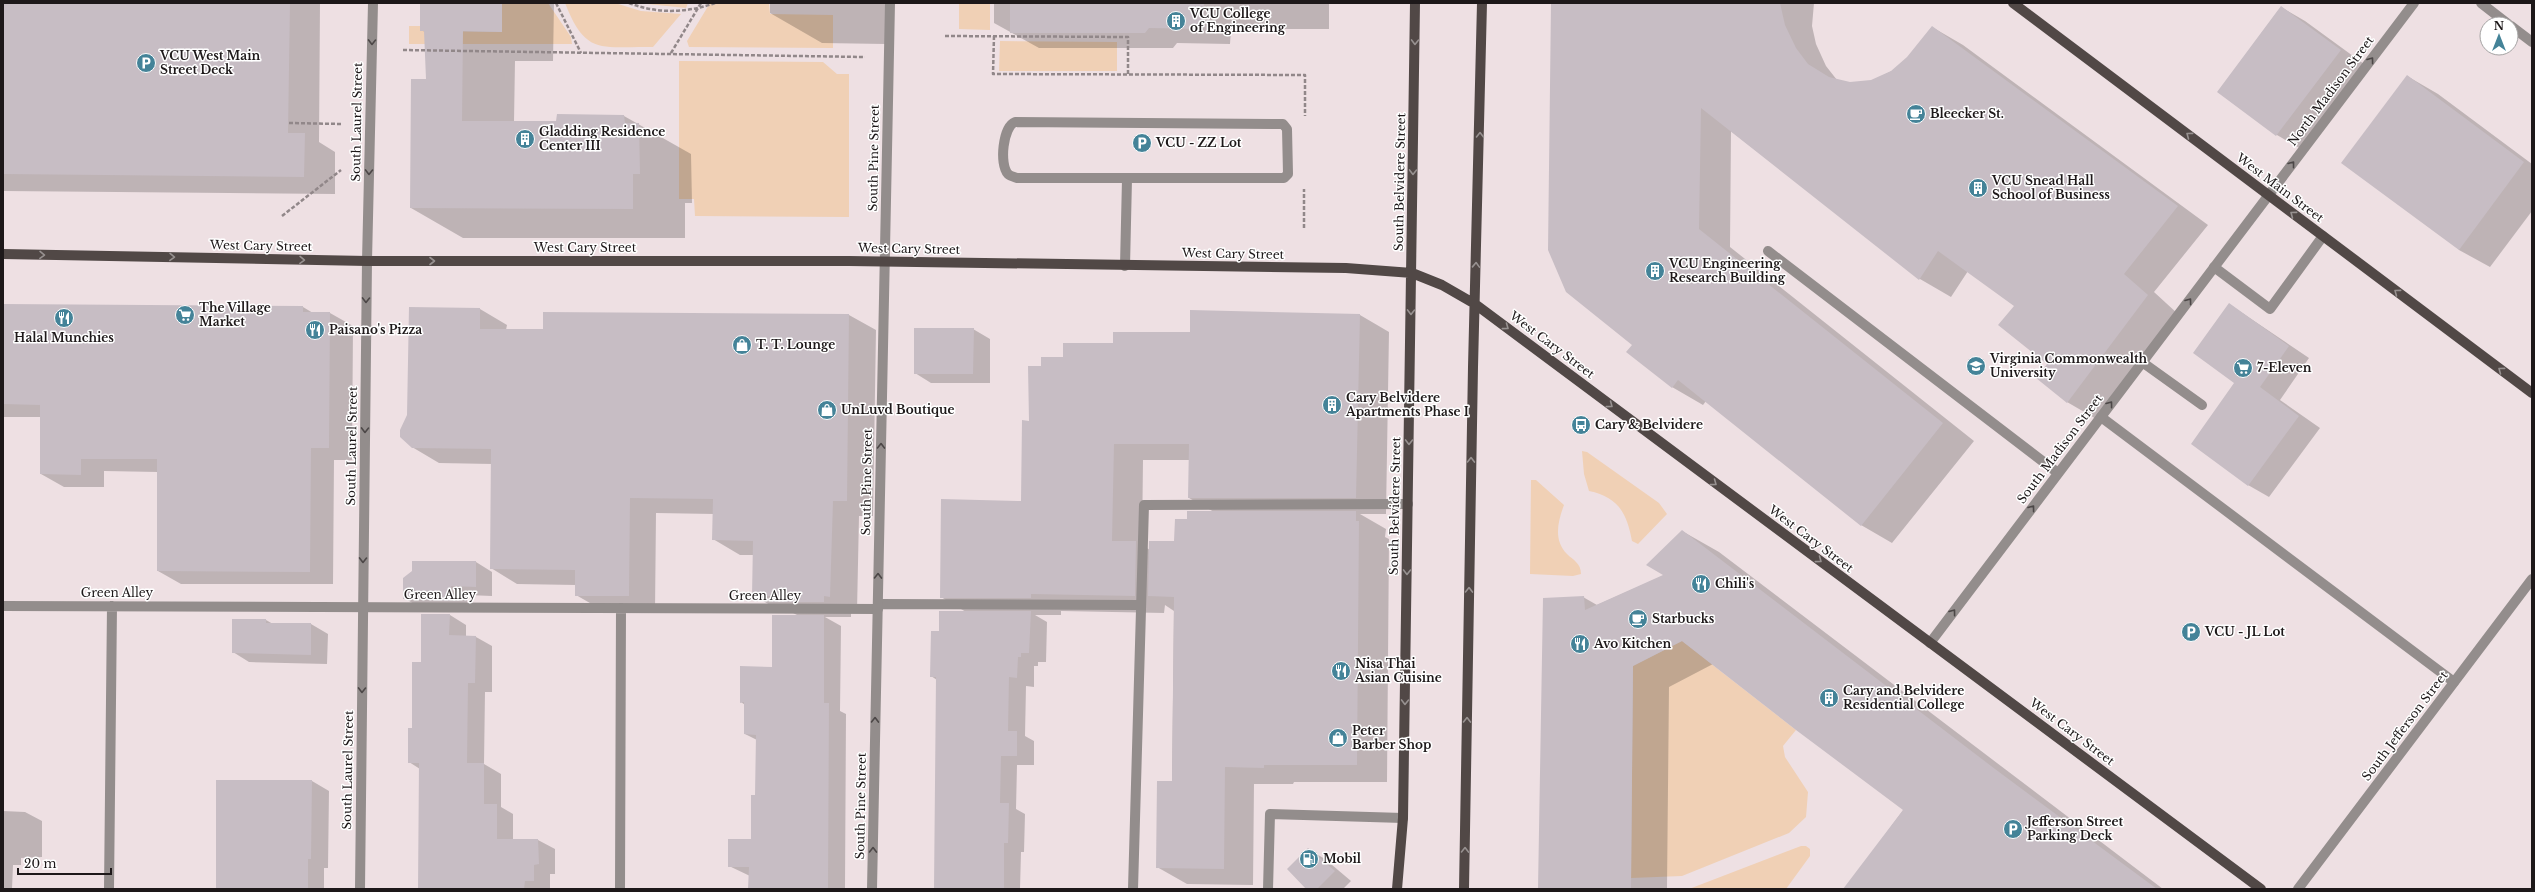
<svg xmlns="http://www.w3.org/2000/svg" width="2535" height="892" font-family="'Libre Baskerville',serif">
<rect width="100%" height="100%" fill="#eee0e3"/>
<path fill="#f0d0b5" d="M502,3H548L571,37L572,44H409V26H420L421,31L501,32Z
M565,3H615L641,11L681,14L653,47C602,46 586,57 565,3Z
M638,3H688L686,8Z
M710,3H769L770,14L833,15V48L689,47L687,41Z
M959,3H990V30L959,29Z
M1000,41L1117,42V71H999Z
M679,61L823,62L837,74H849V217L695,216L694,199H679Z
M1582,451L1587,452L1659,503L1667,514L1638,544L1632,541C1627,513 1618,497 1589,491L1584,474Z
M1531,480H1536L1564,505C1558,521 1553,540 1567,554C1573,560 1581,563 1581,574L1573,576L1530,574Z
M1682,641L1796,730L1783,746L1785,757L1808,792L1806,817L1789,833L1682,876L1631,878L1633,666Z
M1801,846H1806L1810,849V856L1786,889H1689Z"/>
<path fill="#0003" fill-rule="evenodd" d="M3,3H320L319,142L335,152V194L3,191Z
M421,3H554L553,61H515L514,122H557L624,116L691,154L692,203H685V238H463L411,208L427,80L425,32L421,30Z
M770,3H885V44L822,43L770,13Z
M994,3H1329V29H1231L1230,44L1177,43L1173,48H1039L994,23Z
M1551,3H1814L1812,26L1816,44L1826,66L1837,80L1850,83L1871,81L1892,71L1908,58L1932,27L1963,45L2208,225L2154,292L2178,314L2098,420L2067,402L2049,364L2015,306L1968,271L1951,297L1920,279L1731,131L1730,247L1974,441L1892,543L1861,525L1706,401L1703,405L1672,387L1633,344Z
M2281,7L2305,21L2364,64L2301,149L2277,135L2218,92Z
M2407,76L2438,94L2532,164V211L2490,267L2459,250Z
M2229,304L2309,358L2280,400L2320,428L2269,497L2248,485L2235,383Z
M3,305L303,307L313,313H330L353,326L352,460H334L333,584H181L158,571V472L104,471V487H64L41,474V417H3Z
M480,309L507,325L506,330H544V313L849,315L876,330L873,516H859L857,611H851V617H825L841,626L840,711L846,714L845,889H749L750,876L729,866L752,840L756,796L757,740L745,734V705L741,702L773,668L799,616L789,611H780L753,595V555H740L713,539L714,514L656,513L655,611L602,610L576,595V585L517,584L491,568L492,464L439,463L412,447Z
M1360,315L1389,332L1386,514H1360L1386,529L1385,537L1389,539L1387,782H1294L1293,784H1254L1253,885L1187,884L1157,867L1172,782L1174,611L1165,605L1164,613L1061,611V615H1035L1047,622L1046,662H1038V666H1034V687L1026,686L1025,736L1034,741V765H1017L1016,809L1025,814L1024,852H1021L1020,889H935L937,680L931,676L940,632L966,612L941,597L1022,502L1030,422L1042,367L1064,358L1114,344L1191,333ZM1143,460H1189V498L1214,512L1188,520L1175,542L1150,550L1142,545Z
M973,329L990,339V383H931L915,373Z
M1682,531L1719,552L2163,889H1845L1904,809L1713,664L1669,687L1667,889H1539L1583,597L1597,605L1665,575Z
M476,562L492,572V596L467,595V610L421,608L404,598Z
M450,615L466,625V637H476L492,646V692H485L484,764L501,774V807L513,814V840H538L555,849V874H550V889H419L420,769L409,762L413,729L422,663Z
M233,620H266L273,624H311L328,634L327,664L249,662L233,652Z
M312,781L329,791L328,868H324V889H217Z
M3,811L25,812L42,821V857L21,858V865H13L12,889H3Z
M1308,849L1325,859L1351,881L1343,889H1307Z"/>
<path fill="#c7bdc4" d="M3,3H290L288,133H305L304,177L3,174Z
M420,3H502V32L463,31L462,121H556L557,114L624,115L625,123H639L640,174H633V209L410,208L411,79H426L424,31H420Z
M1010,3H1204L1203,29L1149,28L1145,33H1010Z
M1551,3H1780L1785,25L1796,48L1808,64L1829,77L1850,82L1871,80L1891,71L1907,57L1932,26L2178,206L2124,274L2148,295L2067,403L2036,378L2047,364L1998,325L2014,306L1938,251L1919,280L1701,108L1699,229L1943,423L1861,526L1678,380L1672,388L1626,352L1632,345L1566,292L1548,250Z
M2281,6L2341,50L2276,136L2217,92Z
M2407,75L2524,162L2459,250L2341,163Z
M2229,303L2289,346L2260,387L2299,416L2248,486L2191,444L2234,383L2193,353Z
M3,304L303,306V312H330L329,448H311L310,572L157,571V459H81V475L40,474V405L3,404Z
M409,307L480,308V329H543V312L849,314L847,501H833L830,597L824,596V602H772V596H752L753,541L712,540L713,499L630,498L629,596H575V570L490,569L491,449L412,448L400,437V430L407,415Z
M1190,310L1360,314L1356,498H1188L1189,444H1114L1112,541H1136L1135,596L1031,594V598H940L941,499L1021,501L1022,420L1029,421L1028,366H1041V357H1063V343H1113V332H1190Z
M914,328H974L973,374H914Z
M1187,511H1356V521H1359L1357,765H1264V768L1225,767L1224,869L1156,868L1157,781H1172L1174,597L1148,596L1149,541H1174L1175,519H1187Z
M1682,530L1995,769L2157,889H1843L1903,810L1796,730L1682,641L1633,666L1631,889H1538L1543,598L1584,596L1585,610L1663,575L1646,565Z
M412,561H476V587L451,586L450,601L403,599V578L412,571Z
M939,611H1031L1029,653H1021V657H1018L1017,678L1009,677L1008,731H1017V756H1001L1000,803H1009L1008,843H1004V889H934L936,677H930L931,631H939Z
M421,614H450L449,635L476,636L475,683H468L467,763H484V804H497V839H538L539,864L534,865V881H525L524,889H418L419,763H408V728H412V662H421Z
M772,615H824V703H829L828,889H748L749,867H728V839H751V795H755L756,735L744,734V702L740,703V666L772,667Z
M232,619H266V623H311V655L232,653Z
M216,780H312L311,859H308V889H216Z
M1308,848L1335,871L1317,889H1306L1287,869Z"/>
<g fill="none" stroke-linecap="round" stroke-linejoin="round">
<path stroke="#918789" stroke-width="2.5" stroke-dasharray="4 2" stroke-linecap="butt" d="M556,3L581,53
M629,3C657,14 687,13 715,3
M945,36L1128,37V75
M994,36L993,74L1305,75V116
M403,50L865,57
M671,53L701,3
M289,123L342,124
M282,216L341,170
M1304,228V189"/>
<path stroke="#938d8c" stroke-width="10" d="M2481,3L2508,24
M2511,26L2532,42
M1015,122L1283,124L1287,129L1288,174L1284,178H1017C1014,177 1010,176 1008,174C999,164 1003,127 1015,122Z
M1768,251L2058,473
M1125,266L1127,179
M2214,267L2270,309L2323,236
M2142,362L2202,405
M2101,417L2454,682
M878,604L1140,605
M3,606L878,609
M109,889L112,606
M620,889L621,608
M1133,889L1144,505L1408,504
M1268,889L1270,814L1403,818"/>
<path stroke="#938d8c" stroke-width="10" d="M1930,643L2414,3
M872,889L890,3
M2298,889L2532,579"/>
<path stroke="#938d8c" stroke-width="10" d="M360,889L367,261L373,3"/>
<path stroke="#514846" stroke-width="10" d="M2013,3L2532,393
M3,254L367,261H849L1346,268L1412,273L1442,285L1475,304L2261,889
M1397,889L1403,818L1415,3
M1464,889L1473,367L1482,3"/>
</g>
<defs><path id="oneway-chevron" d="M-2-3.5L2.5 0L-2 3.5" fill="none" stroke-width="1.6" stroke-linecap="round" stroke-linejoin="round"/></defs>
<g stroke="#4c4747">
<use href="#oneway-chevron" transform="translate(372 42) rotate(91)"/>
<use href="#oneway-chevron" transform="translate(2371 60) rotate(-53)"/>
<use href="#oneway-chevron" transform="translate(2292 164) rotate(-52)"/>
<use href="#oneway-chevron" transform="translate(369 172) rotate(91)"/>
<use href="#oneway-chevron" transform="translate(366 300) rotate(91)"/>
<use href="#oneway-chevron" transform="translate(2189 301) rotate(-53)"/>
<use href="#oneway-chevron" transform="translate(2110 404) rotate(-53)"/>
<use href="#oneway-chevron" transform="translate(365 430) rotate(91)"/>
<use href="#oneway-chevron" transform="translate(881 446) rotate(-89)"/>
<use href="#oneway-chevron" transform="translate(2032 508) rotate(-53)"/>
<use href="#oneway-chevron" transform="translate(363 560) rotate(91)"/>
<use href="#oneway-chevron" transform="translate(878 576) rotate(-89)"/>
<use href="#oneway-chevron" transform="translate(1953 612) rotate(-53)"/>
<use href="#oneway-chevron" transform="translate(362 690) rotate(91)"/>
<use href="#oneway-chevron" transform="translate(875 720) rotate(-89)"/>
<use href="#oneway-chevron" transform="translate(873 850) rotate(-89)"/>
</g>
<g stroke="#979190">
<use href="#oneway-chevron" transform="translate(1415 42) rotate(91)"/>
<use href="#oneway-chevron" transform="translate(1480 135) rotate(-89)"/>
<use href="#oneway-chevron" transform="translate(2189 135) rotate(-143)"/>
<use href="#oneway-chevron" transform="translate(1413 172) rotate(91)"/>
<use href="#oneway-chevron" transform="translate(2293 214) rotate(-143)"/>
<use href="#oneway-chevron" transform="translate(42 255) rotate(1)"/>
<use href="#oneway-chevron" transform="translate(172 257) rotate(1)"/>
<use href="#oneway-chevron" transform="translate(302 260) rotate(1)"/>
<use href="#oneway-chevron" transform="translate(432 261)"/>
<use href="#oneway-chevron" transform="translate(1476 265) rotate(-88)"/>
<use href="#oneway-chevron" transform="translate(2397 292) rotate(-143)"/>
<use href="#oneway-chevron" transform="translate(1411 312) rotate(91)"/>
<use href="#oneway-chevron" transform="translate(1506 327) rotate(36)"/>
<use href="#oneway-chevron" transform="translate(2501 370) rotate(-143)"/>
<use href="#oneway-chevron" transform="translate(1610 405) rotate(37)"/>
<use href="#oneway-chevron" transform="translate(1409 442) rotate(91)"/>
<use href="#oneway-chevron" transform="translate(1471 460) rotate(-89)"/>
<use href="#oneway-chevron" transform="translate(1714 483) rotate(37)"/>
<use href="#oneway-chevron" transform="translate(1819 560) rotate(37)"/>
<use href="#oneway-chevron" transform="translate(1407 572) rotate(91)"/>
<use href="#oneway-chevron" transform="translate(1469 590) rotate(-89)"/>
<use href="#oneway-chevron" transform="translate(1405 702) rotate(91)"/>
<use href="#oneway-chevron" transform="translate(1467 720) rotate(-89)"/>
<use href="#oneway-chevron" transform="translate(1465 850) rotate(-89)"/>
</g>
<defs>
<symbol id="building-disc" viewBox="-11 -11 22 22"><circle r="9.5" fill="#448398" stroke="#fff"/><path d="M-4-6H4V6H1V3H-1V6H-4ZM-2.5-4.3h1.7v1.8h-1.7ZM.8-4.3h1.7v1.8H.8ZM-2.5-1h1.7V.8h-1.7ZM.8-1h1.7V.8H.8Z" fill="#fff"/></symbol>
<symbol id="parking-disc" viewBox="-11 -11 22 22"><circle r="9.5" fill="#448398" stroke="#fff"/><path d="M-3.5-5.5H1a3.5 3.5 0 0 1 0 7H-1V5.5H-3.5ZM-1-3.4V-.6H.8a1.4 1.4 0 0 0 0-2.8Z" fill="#fff"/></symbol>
<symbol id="cafe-disc" viewBox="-11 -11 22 22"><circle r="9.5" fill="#448398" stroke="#fff"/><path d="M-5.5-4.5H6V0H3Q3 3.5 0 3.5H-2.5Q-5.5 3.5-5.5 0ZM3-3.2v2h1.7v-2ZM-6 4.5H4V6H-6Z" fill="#fff"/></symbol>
<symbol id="supermarket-disc" viewBox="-11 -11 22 22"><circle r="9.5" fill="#448398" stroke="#fff"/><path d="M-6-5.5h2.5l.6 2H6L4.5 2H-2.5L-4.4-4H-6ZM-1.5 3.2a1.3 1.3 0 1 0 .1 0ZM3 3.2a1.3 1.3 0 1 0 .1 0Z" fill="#fff"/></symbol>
<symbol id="restaurant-disc" viewBox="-11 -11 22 22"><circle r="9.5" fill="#448398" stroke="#fff"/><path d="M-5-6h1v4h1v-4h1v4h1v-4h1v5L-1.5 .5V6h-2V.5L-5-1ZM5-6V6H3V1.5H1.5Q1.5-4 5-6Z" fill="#fff"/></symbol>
<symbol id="shop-disc" viewBox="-11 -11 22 22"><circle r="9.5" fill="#448398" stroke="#fff"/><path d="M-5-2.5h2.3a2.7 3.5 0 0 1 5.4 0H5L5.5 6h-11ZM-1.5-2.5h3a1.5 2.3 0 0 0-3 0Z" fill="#fff"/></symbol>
<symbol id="university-disc" viewBox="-11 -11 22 22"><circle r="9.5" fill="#448398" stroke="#fff"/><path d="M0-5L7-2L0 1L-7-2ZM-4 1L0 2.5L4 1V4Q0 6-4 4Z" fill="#fff"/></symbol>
<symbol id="bus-disc" viewBox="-11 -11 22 22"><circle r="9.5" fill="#448398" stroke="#fff"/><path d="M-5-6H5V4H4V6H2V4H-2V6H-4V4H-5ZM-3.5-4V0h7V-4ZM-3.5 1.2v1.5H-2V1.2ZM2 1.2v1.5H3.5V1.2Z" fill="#fff"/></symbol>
<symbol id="fuel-disc" viewBox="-11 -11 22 22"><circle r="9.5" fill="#448398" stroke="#fff"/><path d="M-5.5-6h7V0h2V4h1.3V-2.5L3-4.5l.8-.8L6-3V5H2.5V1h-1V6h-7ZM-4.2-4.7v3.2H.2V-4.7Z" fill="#fff"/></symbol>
</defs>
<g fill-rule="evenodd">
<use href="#building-disc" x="1165" y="10" width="22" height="22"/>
<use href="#parking-disc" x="135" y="52" width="22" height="22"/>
<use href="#cafe-disc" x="1905" y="103" width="22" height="22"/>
<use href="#building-disc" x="514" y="128" width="22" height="22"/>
<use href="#parking-disc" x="1131" y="132" width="22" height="22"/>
<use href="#building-disc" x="1967" y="177" width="22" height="22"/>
<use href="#building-disc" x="1644" y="260" width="22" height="22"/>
<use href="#supermarket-disc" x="174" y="304" width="22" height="22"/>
<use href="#restaurant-disc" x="53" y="307" width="22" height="22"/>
<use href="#restaurant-disc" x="304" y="319" width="22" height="22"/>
<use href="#shop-disc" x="731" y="334" width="22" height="22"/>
<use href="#university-disc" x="1965" y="355" width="22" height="22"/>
<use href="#supermarket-disc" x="2232" y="357" width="22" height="22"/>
<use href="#building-disc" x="1321" y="394" width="22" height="22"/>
<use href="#shop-disc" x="816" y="399" width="22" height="22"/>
<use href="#bus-disc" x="1570" y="414" width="22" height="22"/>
<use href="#restaurant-disc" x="1690" y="573" width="22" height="22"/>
<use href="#cafe-disc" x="1627" y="608" width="22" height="22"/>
<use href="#parking-disc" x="2180" y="621" width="22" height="22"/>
<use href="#restaurant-disc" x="1569" y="633" width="22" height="22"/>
<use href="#restaurant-disc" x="1330" y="660" width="22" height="22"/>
<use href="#building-disc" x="1818" y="687" width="22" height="22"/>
<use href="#shop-disc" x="1327" y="727" width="22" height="22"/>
<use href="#parking-disc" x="2002" y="818" width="22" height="22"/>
<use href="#fuel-disc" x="1298" y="848" width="22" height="22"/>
</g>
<g text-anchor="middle" stroke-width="3" stroke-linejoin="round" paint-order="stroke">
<g font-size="12" font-weight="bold" fill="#1d1819" stroke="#fff" text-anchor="start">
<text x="1190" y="18">VCU College<tspan x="1190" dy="14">of Engineering</tspan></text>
<text x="160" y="60">VCU West Main<tspan x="160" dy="14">Street Deck</tspan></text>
<text x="1930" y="118">Bleecker St.</text>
<text x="539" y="136">Gladding Residence<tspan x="539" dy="14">Center III</tspan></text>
<text x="1156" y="147">VCU - ZZ Lot</text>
<text x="1992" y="185">VCU Snead Hall<tspan x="1992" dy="14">School of Business</tspan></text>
<text x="1669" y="268">VCU Engineering<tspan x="1669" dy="14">Research Building</tspan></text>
<text x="199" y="312">The Village<tspan x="199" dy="14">Market</tspan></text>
<text x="329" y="334">Paisano's Pizza</text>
<text x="64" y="342" text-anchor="middle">Halal Munchies</text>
<text x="756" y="349">T. T. Lounge</text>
<text x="1990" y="363">Virginia Commonwealth<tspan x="1990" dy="14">University</tspan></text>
<text x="2257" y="372">7-Eleven</text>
<text x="1346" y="402">Cary Belvidere<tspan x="1346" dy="14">Apartments Phase I</tspan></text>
<text x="841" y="414">UnLuvd Boutique</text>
<text x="1595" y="429">Cary &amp; Belvidere</text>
<text x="1715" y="588">Chili's</text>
<text x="1652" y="623">Starbucks</text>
<text x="2205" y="636">VCU - JL Lot</text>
<text x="1594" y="648">Avo Kitchen</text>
<text x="1355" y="668">Nisa Thai<tspan x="1355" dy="14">Asian Cuisine</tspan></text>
<text x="1843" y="695">Cary and Belvidere<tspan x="1843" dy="14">Residential College</tspan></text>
<text x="1352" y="735">Peter<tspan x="1352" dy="14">Barber Shop</tspan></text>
<text x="2027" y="826">Jefferson Street<tspan x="2027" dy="14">Parking Deck</tspan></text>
<text x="1323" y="863">Mobil</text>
</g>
<g font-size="12" fill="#1d1819" stroke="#fff">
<text transform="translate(2331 91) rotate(-53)" y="4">North Madison Street</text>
<text transform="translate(357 122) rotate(-89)" y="4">South Laurel Street</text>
<text transform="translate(874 158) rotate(-89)" y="4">South Pine Street</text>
<text transform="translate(1400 182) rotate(-89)" y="4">South Belvidere Street</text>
<text transform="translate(2280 188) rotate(37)" y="4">West Main Street</text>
<text transform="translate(261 246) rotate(1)" y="4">West Cary Street</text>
<text x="585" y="252">West Cary Street</text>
<text transform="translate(909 249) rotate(1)" y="4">West Cary Street</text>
<text transform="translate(1233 254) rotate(1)" y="4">West Cary Street</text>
<text transform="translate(1552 345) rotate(37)" y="4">West Cary Street</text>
<text transform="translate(352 446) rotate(-89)" y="4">South Laurel Street</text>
<text transform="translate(2060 449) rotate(-53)" y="4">South Madison Street</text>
<text transform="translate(867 482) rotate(-89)" y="4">South Pine Street</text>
<text transform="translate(1395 506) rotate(-89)" y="4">South Belvidere Street</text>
<text transform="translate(1811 539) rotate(37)" y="4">West Cary Street</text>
<text x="117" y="597">Green Alley</text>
<text x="440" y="599">Green Alley</text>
<text x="765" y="600">Green Alley</text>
<text transform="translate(2405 726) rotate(-53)" y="4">South Jefferson Street</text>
<text transform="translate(2072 732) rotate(37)" y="4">West Cary Street</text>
<text transform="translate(348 770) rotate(-89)" y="4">South Laurel Street</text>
<text transform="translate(861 806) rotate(-89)" y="4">South Pine Street</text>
</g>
</g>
<rect width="2535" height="892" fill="none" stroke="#1d1819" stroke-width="8"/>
<g transform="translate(2499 36)"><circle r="19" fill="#ffffff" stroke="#a5a3a3"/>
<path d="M0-3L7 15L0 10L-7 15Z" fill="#448398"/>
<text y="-6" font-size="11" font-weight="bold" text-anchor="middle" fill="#1d1819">N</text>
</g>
<path d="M18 868v6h93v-6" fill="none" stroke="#1d1819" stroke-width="2"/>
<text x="24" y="868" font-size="12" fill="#1d1819" stroke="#ffffff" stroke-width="3" paint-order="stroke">20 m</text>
</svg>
